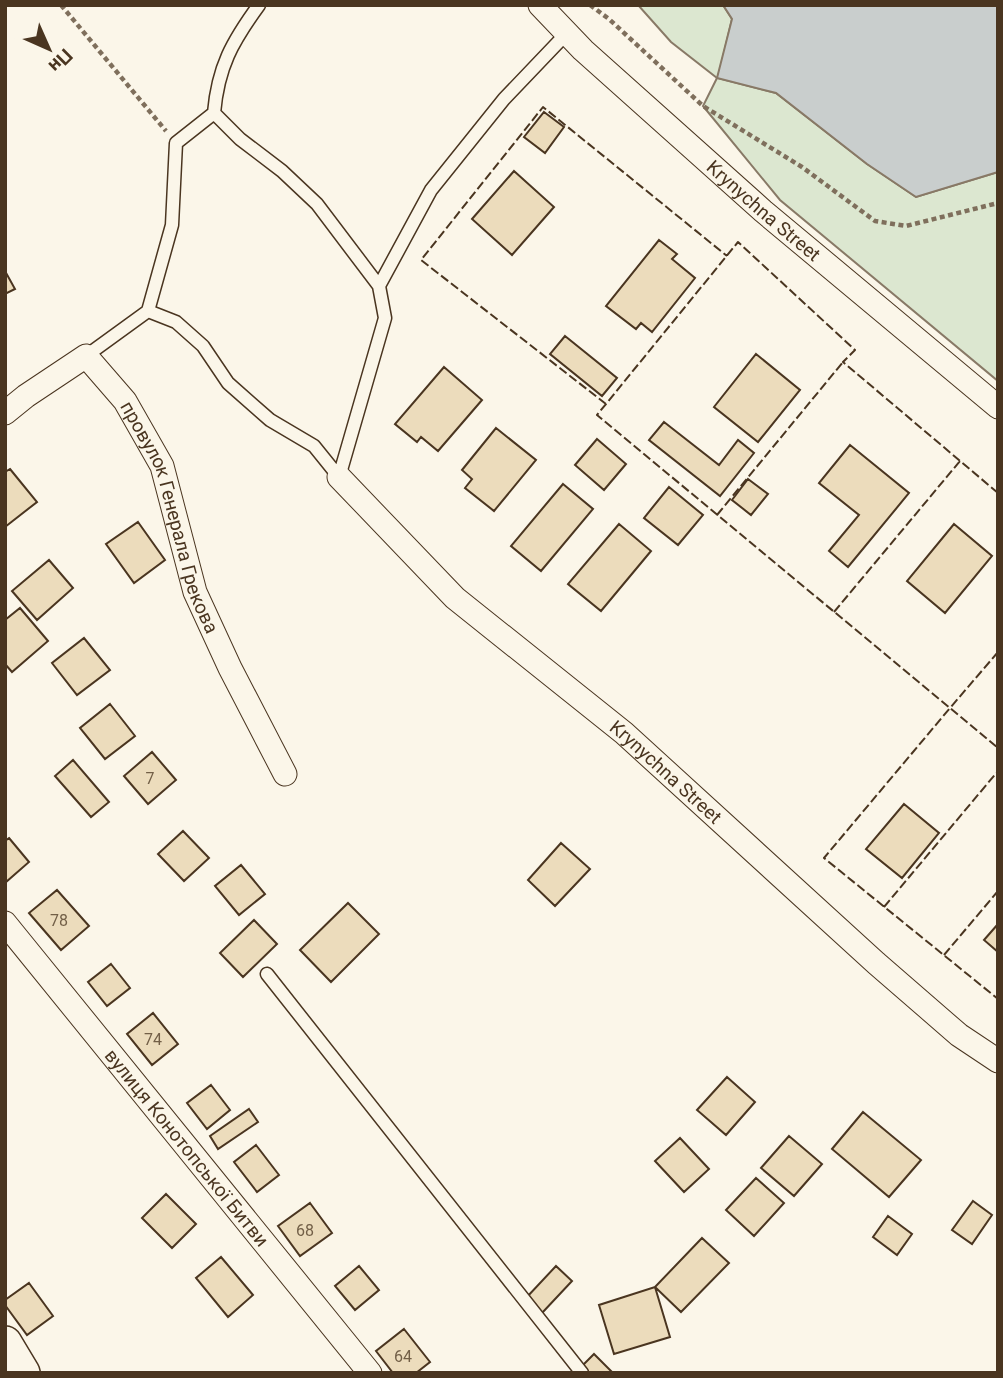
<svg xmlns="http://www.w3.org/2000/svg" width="1003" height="1378" font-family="Roboto,sans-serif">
<rect width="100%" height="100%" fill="#fbf6e9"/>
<path fill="#dce7d0" stroke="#887966" stroke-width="2" d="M638,5H723L732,19L718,78L776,93L867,164L916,197L998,172V381L780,200L703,106L717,78L671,42Z"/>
<path fill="#c9cecd" stroke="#887966" stroke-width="2" d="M723,5H998V172L916,197L867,164L776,93L717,78L732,19Z"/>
<path fill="#ecdcbc" stroke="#4a3520" stroke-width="2" d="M544,112L564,127L545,153L524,137Z
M514,171L554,207L512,255L472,219Z
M659,240L677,254L672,259L695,278L652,332L641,323L636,329L606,306Z
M5,271L15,289L5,294Z
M565,336L617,378L602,396L550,354Z
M756,354L800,390L758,442L714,407Z
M444,367L482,400L438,451L421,437L417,442L395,424Z
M664,422L719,465L738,440L754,453L720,496L649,440Z
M496,428L536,460L494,511L465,488L472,479L462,470Z
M597,439L626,464L604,490L575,465Z
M850,445L909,493L848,567L829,551L859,515L819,483Z
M10,469L37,502L5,527V472Z
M748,479L768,494L751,515L732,500Z
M563,484L593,509L541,571L511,546Z
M669,487L703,515L678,545L644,518Z
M138,522L165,560L134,583L106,544Z
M619,524L651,551L601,611L568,584Z
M954,524L992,556L945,613L907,581Z
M49,560L73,588L37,620L12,591Z
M20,608L48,641L12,672L5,664V620Z
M84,638L110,670L77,695L52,663Z
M110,704L135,736L105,759L80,728Z
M152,752L176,780L148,804L124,776Z
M73,760L109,802L91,817L55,776Z
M904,804L939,833L902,878L866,849Z
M183,831L209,858L184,881L158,854Z
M9,838L29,862L6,882L5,841Z
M561,843L590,869L555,906L528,880Z
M241,865L265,894L239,915L215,886Z
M57,890L89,926L61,950L29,913Z
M348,903L379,934L331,982L300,950Z
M254,920L277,944L243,977L220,953Z
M998,924V952L984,940Z
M111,964L130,988L107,1006L88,982Z
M153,1013L178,1044L152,1065L127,1034Z
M727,1077L755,1102L726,1135L697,1110Z
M211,1085L230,1110L207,1129L187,1103Z
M249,1109L258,1122L218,1149L210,1136Z
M863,1112L921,1160L889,1197L832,1149Z
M789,1136L822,1164L794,1196L761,1168Z
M680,1138L709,1169L684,1192L655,1161Z
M256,1145L279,1175L257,1192L234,1162Z
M756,1178L784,1203L754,1236L726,1210Z
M166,1194L196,1224L172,1248L142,1218Z
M973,1201L992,1215L972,1244L952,1230Z
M310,1203L332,1233L300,1256L278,1226Z
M888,1216L912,1234L897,1255L873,1237Z
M702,1238L729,1263L681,1312L655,1287Z
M221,1257L253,1295L228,1317L196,1278Z
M359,1266L379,1290L355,1310L335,1286Z
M556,1266L572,1281L542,1313L526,1298Z
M29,1283L53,1316L27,1335L5,1305V1300Z
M655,1287L670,1337L614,1354L599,1305Z
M404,1329L430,1362L416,1373H393L376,1351Z
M594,1354L613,1373H587L581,1367Z"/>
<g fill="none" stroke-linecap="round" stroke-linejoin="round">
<defs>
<path id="service" d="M259,5C232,42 218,67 214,113L240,139L282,171L317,204L379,286
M148,311L176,322L203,346L228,383L270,420L314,446L339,477
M86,356L148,311L172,225L176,143L214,113
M339,477L385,318L379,286L431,190L504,99L567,33
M267,974L582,1373"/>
<g id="minor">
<path id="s1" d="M540,5L583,50L763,211L998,407"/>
<path id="s2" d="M5,413L26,396L86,356L125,401L162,466L195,592L230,668L285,774"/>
<path id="s3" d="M339,477L455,598L624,733L876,963L959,1035L998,1061"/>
<path id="s4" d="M5,923L370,1373"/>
</g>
<path id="secondary" d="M5,1343L23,1373"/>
</defs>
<use href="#service" stroke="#4a3520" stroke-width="15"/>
<use href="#minor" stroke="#4a3520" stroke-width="25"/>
<use href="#secondary" stroke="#4a3520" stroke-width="36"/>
<path stroke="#7f6f5c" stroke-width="4.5" stroke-dasharray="5 3.5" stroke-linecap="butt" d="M61,5L166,131
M590,5L609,19L703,106L802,167L875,221L906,226L998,203"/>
<use href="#service" stroke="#fbf6e9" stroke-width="12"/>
<use href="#minor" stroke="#fbf6e9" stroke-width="23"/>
<use href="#secondary" stroke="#fbf6e9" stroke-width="33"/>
<path stroke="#4a3520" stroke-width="2" stroke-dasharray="9 3.5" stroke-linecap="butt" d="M606,404L421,260L543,107L727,256
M998,493L843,362L855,350L738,242L597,415L950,708L824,858L998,999
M717,515L843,362
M834,612L960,461
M998,652L950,708L998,748
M884,907L998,771
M944,955L998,891"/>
</g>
<g text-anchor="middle" stroke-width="5" stroke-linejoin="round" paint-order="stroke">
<g font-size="16" fill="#725f47">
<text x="150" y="784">7</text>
<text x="59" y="926">78</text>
<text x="153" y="1045">74</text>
<text x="305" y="1236">68</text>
<text x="403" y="1362">64</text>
</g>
<g font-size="19" fill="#4a3520" stroke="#fbf6e9">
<text dy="7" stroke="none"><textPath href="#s1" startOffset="304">Krynychna Street</textPath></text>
<text dy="7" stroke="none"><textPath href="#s2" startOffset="284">провулок Генерала Грекова</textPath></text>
<text dy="7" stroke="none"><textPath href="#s3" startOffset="441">Krynychna Street</textPath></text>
<text dy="7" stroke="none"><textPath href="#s4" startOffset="289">вулиця Конотопської Битви</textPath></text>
</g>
</g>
<rect width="1003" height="1378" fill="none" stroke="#4a3520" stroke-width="14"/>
<g transform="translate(49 49) rotate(135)" stroke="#fbf6e9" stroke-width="5" paint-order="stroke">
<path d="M0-5L12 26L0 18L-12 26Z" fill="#4a3520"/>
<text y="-10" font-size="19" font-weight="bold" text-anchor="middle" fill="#4a3520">Пн</text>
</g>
</svg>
